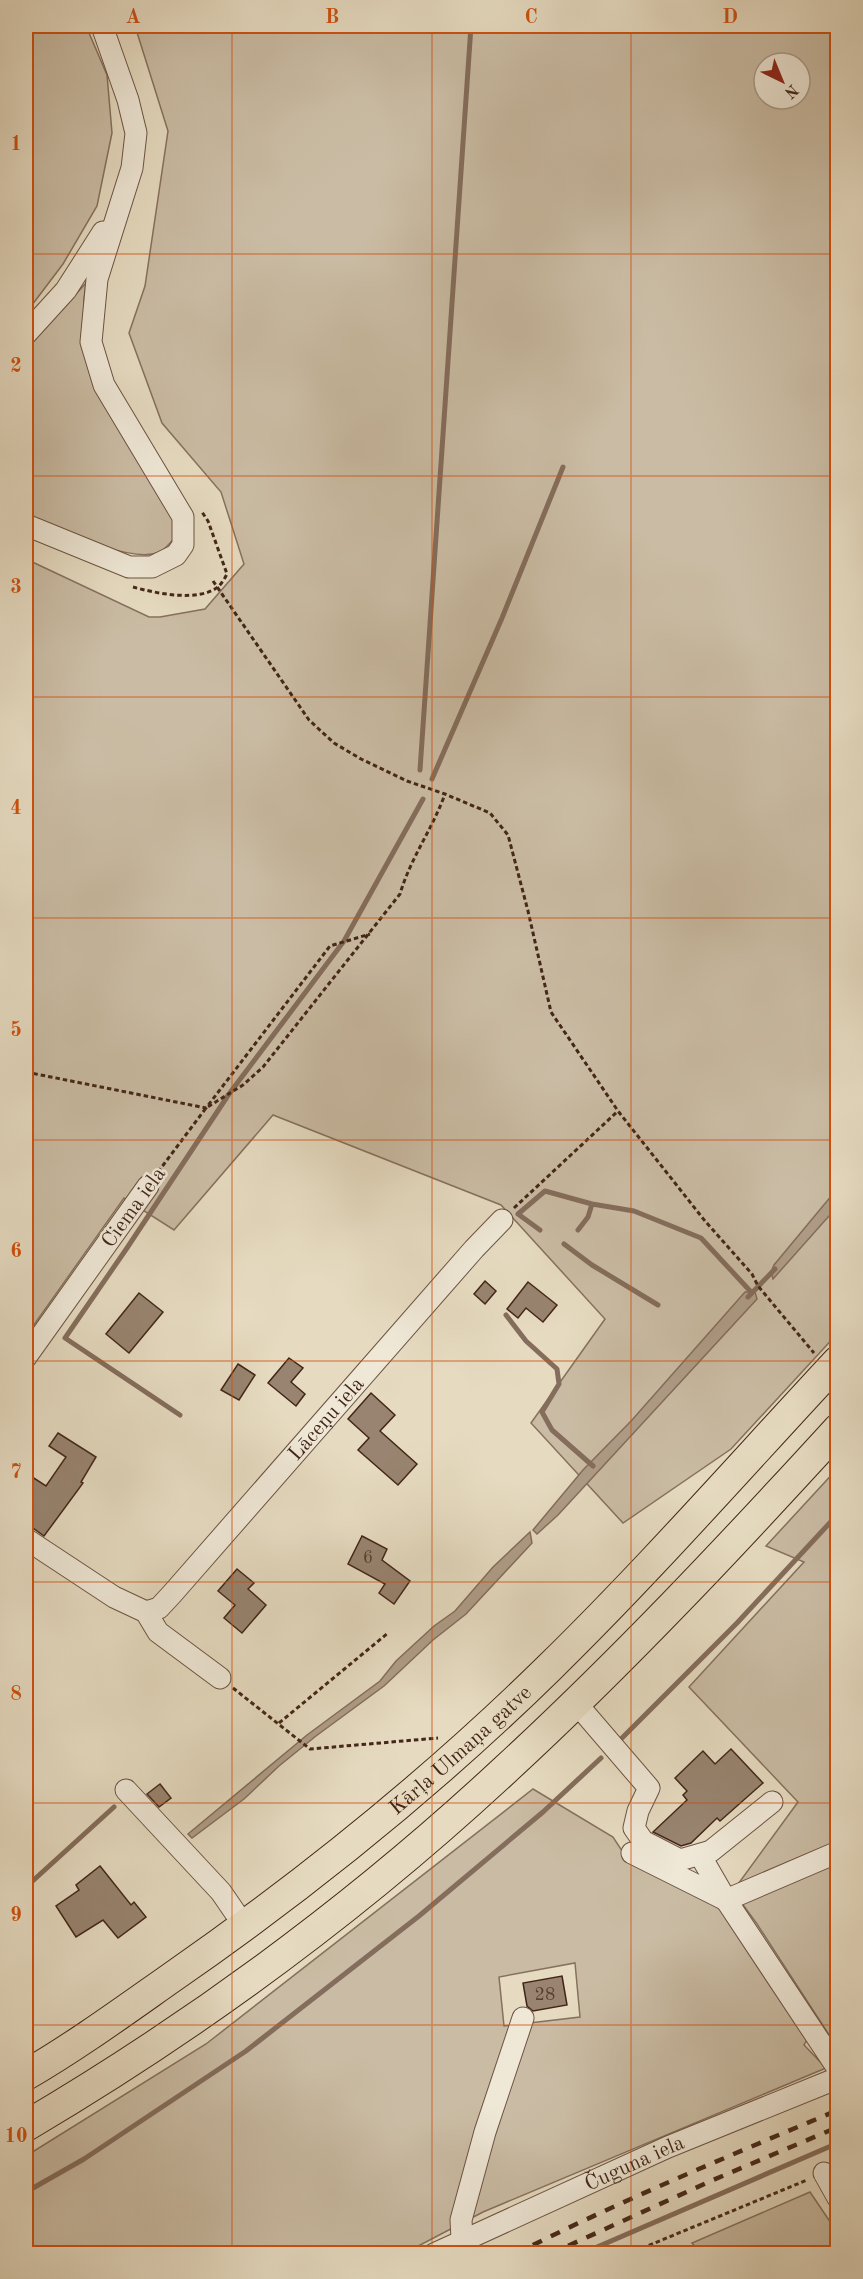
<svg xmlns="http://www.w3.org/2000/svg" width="863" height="2279" font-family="'Old Standard TT',serif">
<rect width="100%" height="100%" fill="#e6dbc1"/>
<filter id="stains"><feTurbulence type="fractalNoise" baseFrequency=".00333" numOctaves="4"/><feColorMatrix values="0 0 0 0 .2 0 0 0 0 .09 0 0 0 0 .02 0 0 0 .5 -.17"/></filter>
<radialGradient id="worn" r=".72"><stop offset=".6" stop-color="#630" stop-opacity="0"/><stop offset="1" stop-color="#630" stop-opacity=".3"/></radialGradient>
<path fill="#cabca4" stroke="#86715e" stroke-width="1.5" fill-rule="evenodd" d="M26,26H86L107,75L112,133L97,206L63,264L26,313Z
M135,26H837V1334L731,1449L623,1523L531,1423L605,1319L501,1205L273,1115L174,1230L124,1198L26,1336V559L149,617H160L205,609L244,564L221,492L162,423L129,333L145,286L168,131ZM764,63H800V99H764Z
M86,283L84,299V336L176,518L178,534C173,539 167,548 161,551C134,567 54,526 26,514V349Z
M837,1469L838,1763L833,1765L838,1778L837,2047L757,1924L733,1891L798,1802L689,1687L804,1562L766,1546Z
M533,1789L613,1837L628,1860L721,1908L808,2038L804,2045L826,2068L483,2212L405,2253L26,2254V2156L206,2044ZM575,1963L580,2017L504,2026L499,1977Z
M810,2192L837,2232V2253H700L692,2243Z"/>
<path fill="#af9d88" stroke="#846d5c" stroke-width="1.5" d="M837,1189V1207L773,1279L771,1272L774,1265Z
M745,1292H755L757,1299L558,1515L537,1534L533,1530L583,1470L632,1420Z
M530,1532L532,1543L466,1614L433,1640L384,1686L316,1736L279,1766L244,1799L192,1838L188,1834L307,1735L380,1681L396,1661L434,1626L455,1611L493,1567Z"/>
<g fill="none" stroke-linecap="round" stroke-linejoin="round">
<path stroke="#846d5c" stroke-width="5" d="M420,770L471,26
M432,779L502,618L563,467
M540,1230L518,1214L545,1191L592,1204L634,1211L701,1238L752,1293
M578,1230L588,1217L592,1204
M564,1244L592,1265L658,1305
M748,1297L775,1269
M506,1315L526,1341L557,1369L559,1384L542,1412L552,1430L593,1466
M180,1415L65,1338L127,1248L229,1094L344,941L423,799
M622,1738L737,1623L838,1514
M26,1887L114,1807
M26,2192L84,2159L246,2051L419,1916L543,1812L601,1758
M581,2254L838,2143"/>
</g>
<path fill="#988470" stroke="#432619" stroke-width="1.5" d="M485,1281L496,1291L485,1304L474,1294Z
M528,1282L557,1305L543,1322L526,1308L518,1318L507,1309Z
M139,1293L163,1312L129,1353L106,1334Z
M289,1358L303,1368L291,1382L305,1394L296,1406L268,1383Z
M238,1364L255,1375L239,1400L221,1390Z
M371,1393L395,1415L380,1431L417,1464L398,1485L358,1450L369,1438L348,1419Z
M58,1433L96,1457L81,1482L83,1483L44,1536L26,1523V1473L46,1486L66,1457L49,1446Z
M362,1536L387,1549L382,1560L410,1581L394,1604L379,1593L385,1584L348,1564Z
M237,1569L254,1583L248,1589L266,1605L242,1633L224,1618L235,1605L218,1591Z
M731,1749L763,1783L720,1821L717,1818L691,1843L681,1846L653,1832L687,1800L683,1795L687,1791L675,1778L703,1751L715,1764Z
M160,1784L171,1798L159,1807L147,1794Z
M100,1866L131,1905L134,1902L146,1917L118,1938L103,1920L76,1937L56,1906L79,1890L76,1885Z
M562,1976L567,2005L533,2011L527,2006L523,1983Z"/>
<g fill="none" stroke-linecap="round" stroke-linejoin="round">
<defs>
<g id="minor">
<path d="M26,334L66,290L103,232"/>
<path d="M26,525L129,567H152L176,555L183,545V517L104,385L91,342L97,279L132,168L136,133L128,100L102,26"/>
<path d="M26,1357L148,1186"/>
<path d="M26,1539L114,1597L146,1612L158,1632L220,1678"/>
<path id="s1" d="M146,1612L159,1608L172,1594L474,1249L502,1220"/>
<path d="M576,1703L649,1788L638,1811L634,1828L643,1841L680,1860L711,1851L772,1802"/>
<path d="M126,1790L221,1892L245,1927"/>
<path d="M632,1853L726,1900L838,1852"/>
<path d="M700,1855L726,1900L838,2069"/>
<path d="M824,2173L838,2198"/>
<path d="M462,2239L461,2220L485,2132L523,2018"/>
<path id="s2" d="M434,2254L668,2147L838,2078"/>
</g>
<g id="highway">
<path id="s3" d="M26,2075C76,2046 124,2011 171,1978C305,1885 433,1782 550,1667C650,1569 742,1464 838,1361"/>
<path d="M26,2126C197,2025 360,1905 506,1769C623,1661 731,1546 838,1429"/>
</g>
</defs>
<use href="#minor" stroke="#6c5343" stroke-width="23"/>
<use href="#highway" stroke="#432619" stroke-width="32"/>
<path stroke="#432619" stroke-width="3" stroke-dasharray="4.5 3" stroke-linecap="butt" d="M213,581L309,720L334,743L361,759L407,781L445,794L490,813L508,835L528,911L551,1012L618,1111L705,1221L752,1274L758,1286L814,1353
M133,587C155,593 200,603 219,586C222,583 225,578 227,574L208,521L202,512
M26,1072L206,1108L330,946L370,934
M158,1172L206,1108L243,1085L263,1067L400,894C411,857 432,830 445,794
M514,1208L618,1111
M233,1688L310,1749L438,1738
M279,1723L388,1633
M628,2254L807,2180"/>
<use href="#minor" stroke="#efe8d7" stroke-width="21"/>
<use href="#highway" stroke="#e6dbc1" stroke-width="30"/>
<path stroke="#432619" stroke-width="4.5" stroke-dasharray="10 10" stroke-linecap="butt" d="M515,2254C620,2201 729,2156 838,2110
M550,2254L713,2180L838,2127"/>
</g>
<path fill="none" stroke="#cf510e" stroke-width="1.5" stroke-opacity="0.55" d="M232,26V2254M432,26V2254M631,26V2254M26,254H838M26,476H838M26,697H838M26,918H838M26,1140H838M26,1361H838M26,1582H838M26,1803H838M26,2025H838"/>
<g text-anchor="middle" stroke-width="5" stroke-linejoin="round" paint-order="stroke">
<g font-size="18" fill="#583e2f">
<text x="368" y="1563">6</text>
<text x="545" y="2000">28</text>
</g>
<g font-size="21" fill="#432619" stroke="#efe8d7">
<text transform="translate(133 1207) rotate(-54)" y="7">Ciema iela</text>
<text dy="7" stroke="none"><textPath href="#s1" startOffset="266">Lāceņu iela</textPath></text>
<text dy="7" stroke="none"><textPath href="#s3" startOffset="543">Kārļa Ulmaņa gatve</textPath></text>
<text dy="7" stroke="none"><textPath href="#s2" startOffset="220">Čuguna iela</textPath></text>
</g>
</g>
<rect width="863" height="2279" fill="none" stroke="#e6dbc1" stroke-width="66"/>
<g transform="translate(782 81) rotate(137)"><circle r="28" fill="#efe8d7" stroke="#aa9a8b" stroke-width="1.5"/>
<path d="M0-4.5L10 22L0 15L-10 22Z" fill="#8f2418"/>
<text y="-9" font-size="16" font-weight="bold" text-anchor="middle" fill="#432619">N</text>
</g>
<rect x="33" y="33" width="797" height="2213" fill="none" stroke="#cf510e" stroke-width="2"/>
<g font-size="20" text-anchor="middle" font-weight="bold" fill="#cf510e">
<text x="133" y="23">A</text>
<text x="332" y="23">B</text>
<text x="531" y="23">C</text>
<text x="730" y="23">D</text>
<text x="16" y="150">1</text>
<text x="16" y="372">2</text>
<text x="16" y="593">3</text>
<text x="16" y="814">4</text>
<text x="16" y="1036">5</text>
<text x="16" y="1257">6</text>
<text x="16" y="1478">7</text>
<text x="16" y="1700">8</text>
<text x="16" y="1921">9</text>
<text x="16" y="2142">10</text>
</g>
<rect width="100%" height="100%" filter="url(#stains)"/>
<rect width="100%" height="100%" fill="url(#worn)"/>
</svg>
